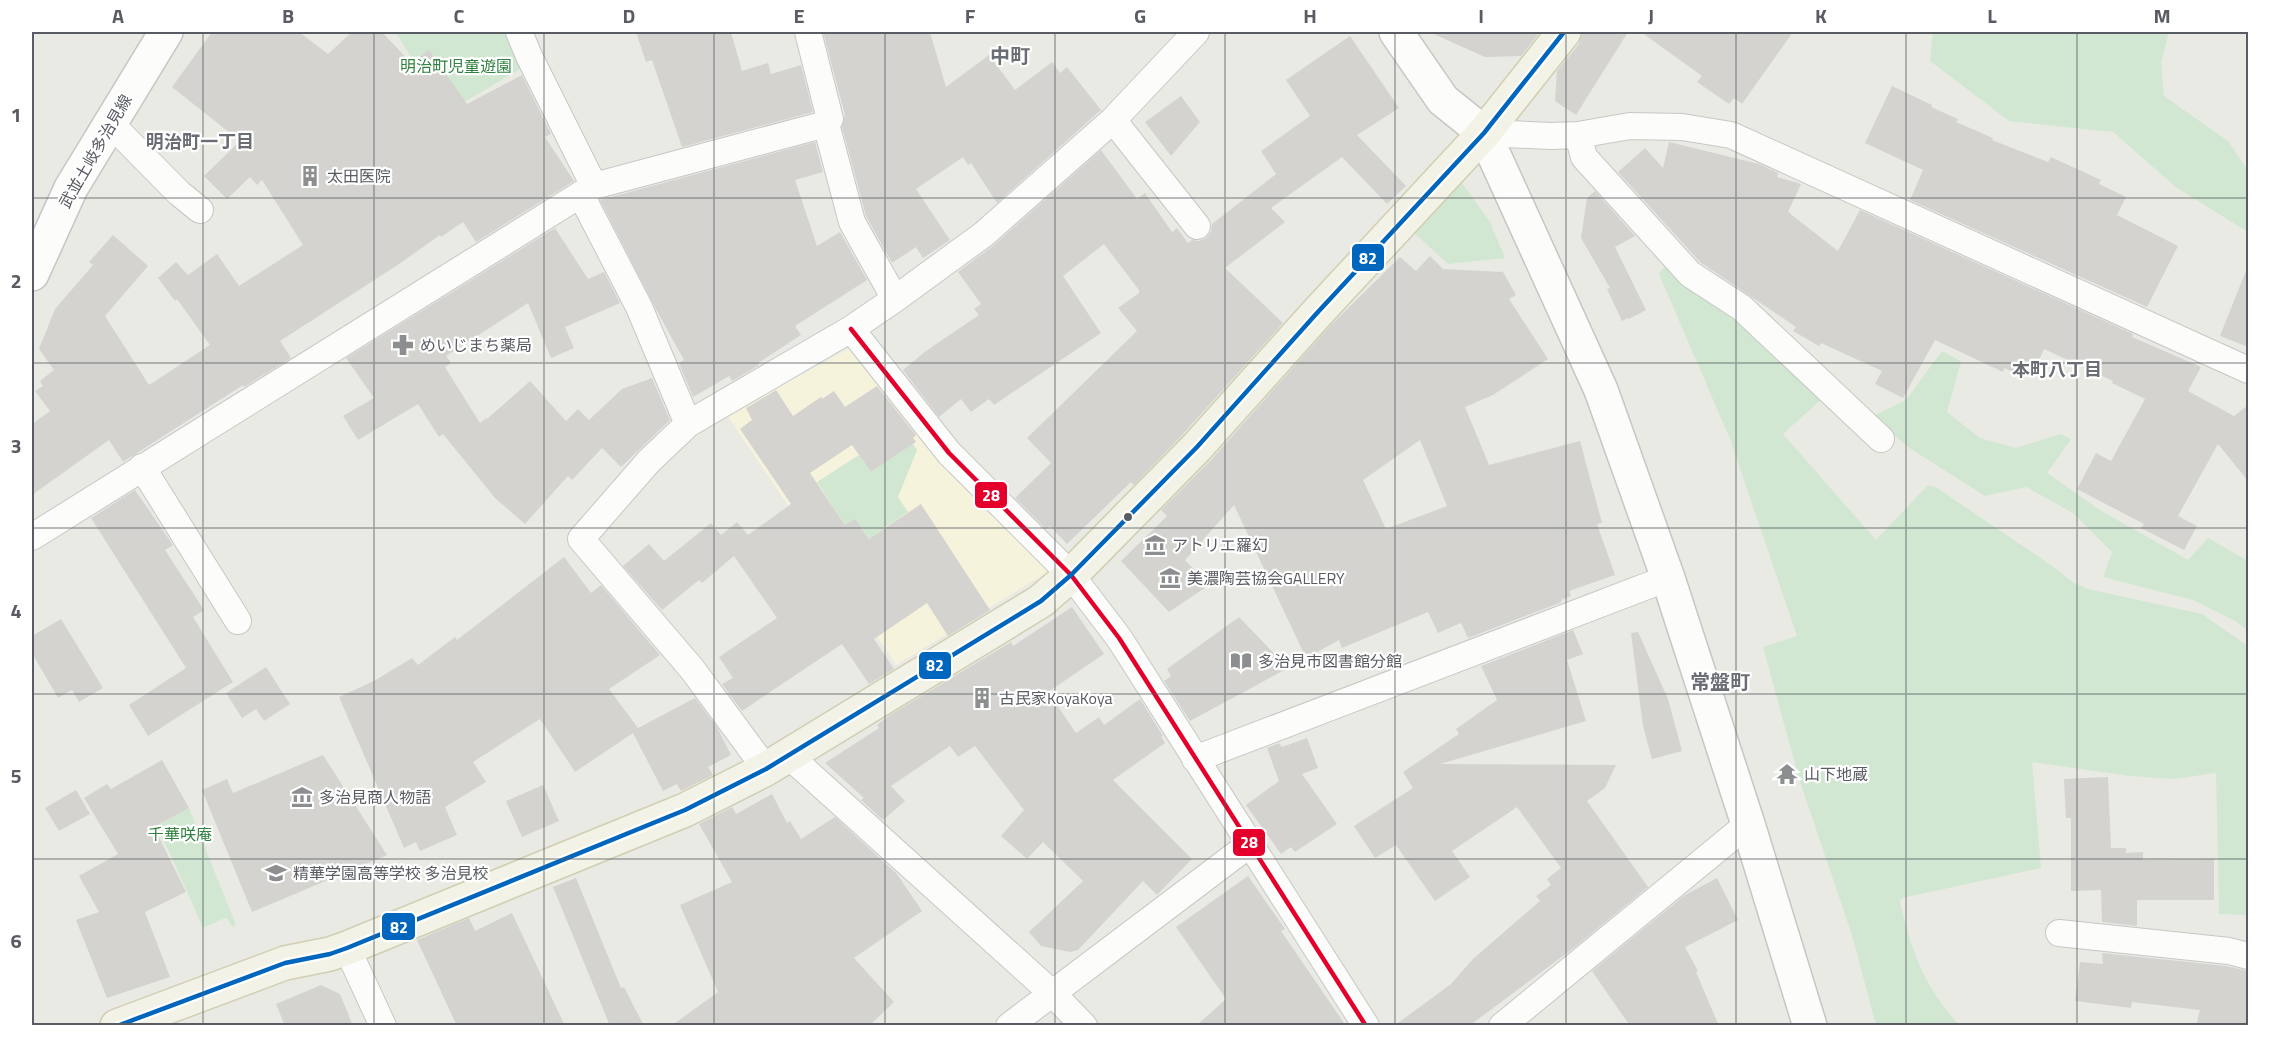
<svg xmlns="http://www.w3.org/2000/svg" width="2280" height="1057" font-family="'Titillium Web','Noto Sans JP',sans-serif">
<rect width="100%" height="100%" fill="#eaeae4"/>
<path fill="#f5f3db" d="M852,347L1051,570L896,665L727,415Z"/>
<path fill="#d1e7d1" d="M396,32H507L522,68L444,114Z
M1933,32H2169L2161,63L2164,96L2229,142L2248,171V232L2177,188L2113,132L2009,121L1930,61Z
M1459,179L1490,222L1505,258L1448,264L1413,232Z
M1665,266L1738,318L1825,396L1783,434L1876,540L1928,485L1937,488L2051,565L2074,583L2088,589L2202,614L2248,646V915L2219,914L2216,773L2174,779L2130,776L2032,762L2041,868L1902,898L1900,902C1912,953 1924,986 1959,1025H1876L1852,935L1800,782L1763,647L1797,636L1730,439L1659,274Z
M1942,351L1961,361L1947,412L1980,438L2016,448L2060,434L2071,439L2047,473L2100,510L2188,560L2208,538L2248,561V631L2235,621L2193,600L2103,577L2112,552L2073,513L2026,487L1985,496L1911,449L1871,417L1906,400Z
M913,444L917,450L898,497L908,512L869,539L861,527L856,531L845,525L817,482L859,455L871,472Z
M189,808L236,925L232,927L228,919L225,918L203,928L168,849L155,827Z"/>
<path fill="#d4d3cf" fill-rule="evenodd" d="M212,32H299L328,54L352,32H382L411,63L429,50L467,104L522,75L551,134L545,137L574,181L476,242L463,222L441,237L440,235L399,264L280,341L291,358L244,387L243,385L123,462L109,440L32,495V424L50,411L35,391L43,386L40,381L54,370L39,349L55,309L93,265L89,262L113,235L148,266L105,316L149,385L210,345L177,299L175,301L158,278L176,262L188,275L217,254L239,286L303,245L262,180L257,185L250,177L227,199L204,176L240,141L172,87Z
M636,32H731L742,71L768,63L771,74L801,65L813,112L682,147L652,60L646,62Z
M823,32H930L946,87L989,55L1015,90L1052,62L1060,73L1067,67L1101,110L997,203L971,163L968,165L963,157L916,189L950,240L923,258L916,247L892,263L866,216L842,127L845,115Z
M1429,32H1540L1521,56L1485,57Z
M1582,32H1628L1576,115L1555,101L1557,71L1579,44Z
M1641,32H1793L1742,104L1734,98L1729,104L1697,82L1702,76Z
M1350,36L1399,108L1357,135L1406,186L1387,204L1342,157L1271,208L1285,222L1225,268L1283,323L1183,434L1134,485L1131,482L1067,544L1050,526L1046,529L1015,498L1051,463L1027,438L1137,331L1118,308L1139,293V290L1104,244L1063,276L1101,333L994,405L989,399L971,412L961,399L939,417L903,370L926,351L979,315L974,309L981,304L958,272L994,245L1101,150L1137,199L1145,193L1172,232L1177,228L1188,243L1192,240L1199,241L1206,238L1211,232L1212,224L1276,174L1261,151L1310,116L1286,80Z
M1892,86L1932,105L1931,107L1958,119L1956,122L1993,138L1992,140L2048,162L2051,157L2101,180L2099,184L2126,197L2117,215L2178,246L2147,307L1910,200L1923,170L1865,143Z
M1181,96L1200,122L1171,156L1145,122Z
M815,142L823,172L795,180L817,246L840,232L867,280L795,326L801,335L758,363L759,365L732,381L729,376L693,397L679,363L684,360L658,313L600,200Z
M1669,142L1759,164L1778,173L1777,177L1801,184L1788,212L1838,251L1860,210L2133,334L2132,337L2201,367L2188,391L2234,416L2248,405V481L2218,444L2178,516L2197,526L2184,550L2141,528L2144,524L2077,489L2096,453L2111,461L2145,399L2112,383L2113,381L2044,349L2036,367L2026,363L2023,371L2015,368L2014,372L2004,368L2003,372L1935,340L1903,398L1875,384L1882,371L1821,343L1819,346L1793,331L1796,327L1700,262L1618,172L1645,148L1663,168Z
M1595,191L1635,236L1615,247L1646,310L1629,319L1628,318L1622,321L1607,289L1610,288L1581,238L1587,198Z
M555,228L588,279L604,272L620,303L565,327L574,348L551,358L528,303L446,356L451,363L445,367L480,423L486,418L487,419L530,381L566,421L578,409L589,420L622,389L652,378L670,420L621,467L602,448L572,480L568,476L525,524L495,498L443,434L439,437L418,404L358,440L343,416L374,398L346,358Z
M1430,256L1443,269L1503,272L1516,295L1509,299L1548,359L1493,395L1465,407L1489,465L1580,441L1602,523L1597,524L1615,575L1569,591L1571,596L1561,600L1562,602L1468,638L1461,623L1438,633L1428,612L1342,648L1339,640L1306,658L1234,505L1185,560L1209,585L1169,612L1121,561L1167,516L1161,510L1211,460L1330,326L1400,257L1416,271ZM1420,440L1447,506L1386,529L1363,480Z
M2247,268H2248V347L2220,336Z
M877,386L916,435L913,438L916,442L871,472L852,445L810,473L845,525L855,519L869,539L921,504L990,610L948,636L927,603L874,639L894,669L869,684L842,644L742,711L722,684L733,678L719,657L777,618L734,556L702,583L699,580L662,610L623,566L649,544L664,561L711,523L721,535L737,522L748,535L791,504L740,429L752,420L746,408L776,390L793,416L821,397L822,399L834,391L845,407Z
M135,490L173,545L165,550L204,610L193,617L233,682L148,736L129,705L186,668L91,518Z
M564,557L591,593L601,585L660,655L609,689L638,728L695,698L717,727L731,755L708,767L713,775L681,791L677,784L663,791L633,733L575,772L540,719L473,762L486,782L445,807L457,835L420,851L416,842L404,848L339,697L374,681L412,658L418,665L455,637L457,640Z
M1072,607L1104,654L1048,692L1076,733L1099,717L1104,725L1140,699L1163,736L1161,737L1165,743L1113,780L1192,859L1157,895L1143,881L1078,950L1070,952L1041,946L1029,932L1083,881L1043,842L1027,859L1001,836L1024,810L975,746L958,757L950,746L891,786L905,801L883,820L861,800L864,798L825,763L879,728L877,725L890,715L1011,642L1013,646Z
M1239,617L1288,668L1190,721L1164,681L1171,676L1167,669Z
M61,619L103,688L79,702L72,690L58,698L32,653V636Z
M1573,630L1583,654L1567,660L1586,721L1440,764L1616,765L1605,788L1587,801L1648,887L1575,947L1469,1026H1394L1451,984L1473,959L1540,901L1536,896L1551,885L1547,879L1561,868L1517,807L1452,851L1470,877L1435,901L1396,845L1375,858L1354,826L1413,788L1403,772L1459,734L1456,729L1497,700L1481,666Z
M1638,632L1668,699L1682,751L1652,759L1643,726L1631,633Z
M266,667L290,704L264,721L256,709L242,718L226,693Z
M1307,738L1318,768L1302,774L1337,824L1295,852L1291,847L1281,854L1246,805L1279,781L1267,748L1279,743L1282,747Z
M323,755L387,855L252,912L202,790L227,779L233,793Z
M162,760L189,808L154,827L186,892L145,912L170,977L107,998L76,920L99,912L79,876L118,854L84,798L107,784L111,789Z
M2108,777L2111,848H2126V853L2143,852V860L2214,859V900H2137V926L2102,922L2101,890L2071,891V818H2066L2064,779Z
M543,785L559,821L522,837L506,801Z
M76,790L90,814L59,831L45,808Z
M772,794L787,823L790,821L801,839L835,817L897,874L922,911L854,958L894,1002L869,1026H671L718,992L680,905L732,882L699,824L732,807L736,814Z
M1248,876L1285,929L1281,931L1346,1026H1196L1226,999L1176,927Z
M576,878L621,988L624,987L644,1026H610L553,887Z
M1717,878L1738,920L1685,947L1698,971L1696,972L1719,1026H1630L1592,971L1685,895Z
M512,913L565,1026H457L417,940L469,918L475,931Z
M2102,953L2226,966L2248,971V1026H2196L2200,1010L2132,1002L2131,1008L2075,1001L2080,962L2103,964Z
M321,985L340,994L353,1026H285L276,1004Z"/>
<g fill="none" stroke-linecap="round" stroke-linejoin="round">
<defs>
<path id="street" d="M519,32L529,56L594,186
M808,32L830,119L826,124L852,222L895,299
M1113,120L1197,226
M109,122L179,193L200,210
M1484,133L1551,136L1578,135L1630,126L1682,127L1731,135L2248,370
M1578,135L1584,157L1690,274L1742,308L1881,439
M581,195L639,307L688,424
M851,329L949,453L1071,575L1119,638L1366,1026
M142,467L238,621
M32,537L594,186L826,124
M787,754L1053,994L1084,1026
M1195,759L1668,578
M766,769L692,669L581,539L649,461L688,424L851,329L895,299L984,234L1113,120L1196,32
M2059,933L2229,951L2248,956
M347,948L383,1026
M1009,1026L1250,844
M1502,1026L1748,824"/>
<path id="secondary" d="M1396,32L1443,100L1484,133L1601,390L1668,578L1748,824L1810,1026
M32,274L71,188L166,32"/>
<path id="primary" d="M117,1026L285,963L330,954L347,948L685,810L766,769L1041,601L1071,575L1197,447L1317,313L1484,133L1564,32"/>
</defs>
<use href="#street" stroke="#c6c8c6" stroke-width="28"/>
<use href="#secondary" stroke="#c5c6c5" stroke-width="36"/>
<use href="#primary" stroke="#d2ceb1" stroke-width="36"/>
<use href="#street" stroke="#fcfcfb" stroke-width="26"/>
<use href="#secondary" stroke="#fcfcfb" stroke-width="33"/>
<use href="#primary" stroke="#f2f2e7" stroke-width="33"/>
<defs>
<path id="bus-1" d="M851,329L949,453L1071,575L1119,638L1366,1026"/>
<path id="bus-2" d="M117,1026L285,963L330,954L347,948L685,810L766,769L1041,601L1071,575L1197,447L1317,313L1484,133L1564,32"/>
</defs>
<use href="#bus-1" stroke="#fff" stroke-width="9"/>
<use href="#bus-2" stroke="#fff" stroke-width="9"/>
<use href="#bus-1" stroke="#e4002b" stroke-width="4.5"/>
<use href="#bus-2" stroke="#0065bd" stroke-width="4.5"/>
</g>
<path fill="none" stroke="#595c62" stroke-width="1.5" stroke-opacity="0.55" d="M203,32V1026M374,32V1026M544,32V1026M714,32V1026M885,32V1026M1055,32V1026M1225,32V1026M1395,32V1026M1566,32V1026M1736,32V1026M1906,32V1026M2077,32V1026M32,198H2248M32,363H2248M32,528H2248M32,694H2248M32,859H2248"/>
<defs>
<symbol id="building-bare" viewBox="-9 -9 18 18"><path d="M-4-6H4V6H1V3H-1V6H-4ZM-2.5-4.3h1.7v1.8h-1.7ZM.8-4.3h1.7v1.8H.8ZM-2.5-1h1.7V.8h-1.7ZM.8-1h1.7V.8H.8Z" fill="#8c8e90" stroke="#fff" stroke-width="2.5" paint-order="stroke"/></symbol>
<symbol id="pharmacy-bare" viewBox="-9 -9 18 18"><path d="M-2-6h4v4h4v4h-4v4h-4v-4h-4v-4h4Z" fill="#8c8e90" stroke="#fff" stroke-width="2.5" paint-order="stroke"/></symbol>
<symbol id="museum-bare" viewBox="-9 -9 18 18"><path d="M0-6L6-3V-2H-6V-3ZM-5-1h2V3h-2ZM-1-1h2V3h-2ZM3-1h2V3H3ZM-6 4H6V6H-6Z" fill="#8c8e90" stroke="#fff" stroke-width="2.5" paint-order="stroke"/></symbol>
<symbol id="library-bare" viewBox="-9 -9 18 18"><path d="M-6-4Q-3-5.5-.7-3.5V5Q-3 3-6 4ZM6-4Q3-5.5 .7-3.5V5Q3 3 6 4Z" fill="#8c8e90" stroke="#fff" stroke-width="2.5" paint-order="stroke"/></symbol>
<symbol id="temple-bare" viewBox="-9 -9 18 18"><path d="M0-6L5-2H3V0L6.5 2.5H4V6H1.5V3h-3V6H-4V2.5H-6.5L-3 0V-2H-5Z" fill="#8c8e90" stroke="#fff" stroke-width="2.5" paint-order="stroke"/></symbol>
<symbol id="school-bare" viewBox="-9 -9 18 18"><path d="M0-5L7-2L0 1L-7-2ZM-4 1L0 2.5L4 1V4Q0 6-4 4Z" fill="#8c8e90" stroke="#fff" stroke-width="2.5" paint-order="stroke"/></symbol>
</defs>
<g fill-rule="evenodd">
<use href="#building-bare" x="295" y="161" width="30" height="30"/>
<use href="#pharmacy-bare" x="388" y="330" width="30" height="30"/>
<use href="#museum-bare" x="1140" y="530" width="30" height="30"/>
<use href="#museum-bare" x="1155" y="563" width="30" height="30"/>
<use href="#library-bare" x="1226" y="646" width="30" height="30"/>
<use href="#building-bare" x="967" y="683" width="30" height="30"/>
<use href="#temple-bare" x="1772" y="759" width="30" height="30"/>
<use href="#museum-bare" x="287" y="782" width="30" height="30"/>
<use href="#school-bare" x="261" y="858" width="30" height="30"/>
</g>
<circle fill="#595c62" stroke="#fff" stroke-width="2" cx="1128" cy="517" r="5"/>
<g text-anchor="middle" stroke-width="4.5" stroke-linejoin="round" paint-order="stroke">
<g font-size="16" fill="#328140" stroke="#fff">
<text x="456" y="72">明治町児童遊園</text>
<text x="180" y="840">千華咲庵</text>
</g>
<g font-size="16" fill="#595c62" stroke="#fff">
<text transform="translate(95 151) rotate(-60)" y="6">武並土岐多治見線</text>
</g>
<g font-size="16" fill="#595c62" stroke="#fff" text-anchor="start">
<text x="327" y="182">太田医院</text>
<text x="420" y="351">めいじまち薬局</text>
<text x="1172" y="551">アトリエ羅幻</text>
<text x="1187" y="584">美濃陶芸協会GALLERY</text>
<text x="1258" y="667">多治見市図書館分館</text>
<text x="999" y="704">古民家KoyaKoya</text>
<text x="1804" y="780">山下地蔵</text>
<text x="319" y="803">多治見商人物語</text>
<text x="293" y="879">精華学園高等学校 多治見校</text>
</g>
<g font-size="18" font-weight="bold" fill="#6a6e74" stroke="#fff">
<text x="200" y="148">明治町一丁目</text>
<text x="2057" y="376">本町八丁目</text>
</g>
<g font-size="20" font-weight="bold" fill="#6a6e74" stroke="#fff">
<text x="1010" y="63">中町</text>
<text x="1720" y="689">常盤町</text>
</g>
</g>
<g stroke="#fff" stroke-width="2">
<rect x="1351" y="243" width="34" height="29" rx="6" fill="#0065bd"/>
<rect x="974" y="481" width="34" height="28" rx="6" fill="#e4002b"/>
<rect x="918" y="651" width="34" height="29" rx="6" fill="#0065bd"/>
<rect x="1232" y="828" width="34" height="29" rx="6" fill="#e4002b"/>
<rect x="381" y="912" width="35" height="29" rx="6" fill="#0065bd"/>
</g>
<g font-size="16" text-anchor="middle" font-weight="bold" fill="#fff">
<text x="1368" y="264">82</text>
<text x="991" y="501">28</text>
<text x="935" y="671">82</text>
<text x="1249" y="848">28</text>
<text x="399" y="933">82</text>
</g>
<rect width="2280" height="1057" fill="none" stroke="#ffffff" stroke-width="66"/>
<rect x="33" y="33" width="2214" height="991" fill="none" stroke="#595c62" stroke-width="2"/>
<g font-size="20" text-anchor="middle" font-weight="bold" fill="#595c62">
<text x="118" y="23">A</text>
<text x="288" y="23">B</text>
<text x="459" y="23">C</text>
<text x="629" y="23">D</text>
<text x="799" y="23">E</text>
<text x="970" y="23">F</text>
<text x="1140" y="23">G</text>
<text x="1310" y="23">H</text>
<text x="1481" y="23">I</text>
<text x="1651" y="23">J</text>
<text x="1821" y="23">K</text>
<text x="1992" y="23">L</text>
<text x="2162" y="23">M</text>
<text x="16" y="122">1</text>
<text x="16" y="288">2</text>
<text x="16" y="453">3</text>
<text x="16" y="618">4</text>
<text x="16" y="783">5</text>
<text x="16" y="948">6</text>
</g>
</svg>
